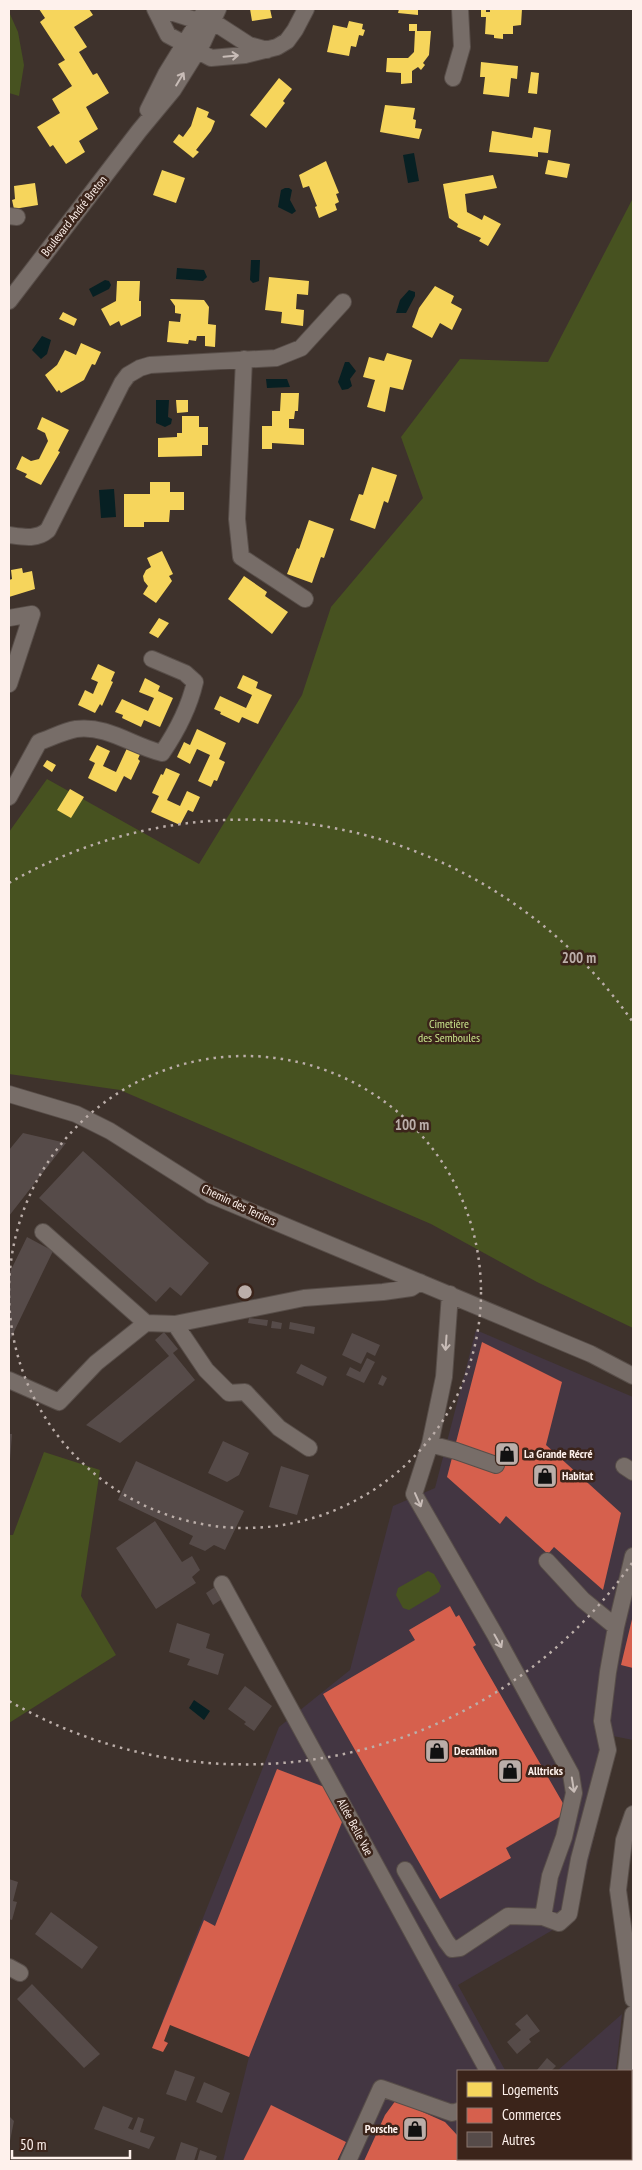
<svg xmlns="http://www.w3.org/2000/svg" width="642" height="2170" font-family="'PT Sans Narrow',sans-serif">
<rect width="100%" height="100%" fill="#3e322c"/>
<path fill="#433642" d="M476,1330L633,1397V1740L613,1736L614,1754L575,1917L458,1985L505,2070L509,2071H458V2159H606L605,2161H223L249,2057L162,2021L279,1727L350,1670L393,1506L435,1488Z
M622,2014L616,2071H557Z"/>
<path fill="#475220" d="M9,12L18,32L24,65L19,96L9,93Z
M633,198V1328L537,1282L431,1224L120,1090L9,1074V832L47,779L199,864L302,695L331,607L423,498L401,437L460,359L548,362Z
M44,1452L100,1470L81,1596L116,1655L9,1723V1535H13Z
M428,1571L434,1574L441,1586L439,1592L409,1610L403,1608L396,1595L398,1588Z"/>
<path fill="#072023" d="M414,153L419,181L408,183L403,155Z
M285,188H289L292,190L290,200L296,211L292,214L278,207L281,190Z
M251,260H260L259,281L253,283L250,280Z
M177,268L204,270L207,277L203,281L176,279Z
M105,280L109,281L111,285L109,289L93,297L89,289Z
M409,290L415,292V296L406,313H396L400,300Z
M42,336L51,340L47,354L41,359L32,350Z
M345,362H349L356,371L350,379L352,386L348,389L342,390L338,382Z
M266,379H287L290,387L267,388Z
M156,400H169L168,417L172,419L171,424L165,427L156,423Z
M114,489L116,517L101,518L99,490Z
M194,1700L210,1711L204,1720L189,1708Z"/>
<path fill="#f6d55c" d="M39,9H89L93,15L74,27L87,47L79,52L93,75L97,73L109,93L86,107L98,129L79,141L85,152L66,164L53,145L50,147L37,127L60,113L52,99L72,86L58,64L65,60L40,22L45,18Z
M250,9H270L272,18L252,21Z
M399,9H418V15L398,13Z
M481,9H486V12H490V9H522L521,25L513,26V34H503V39L494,38V35L485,34L486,17H481Z
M349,21L363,24L362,29L365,30L363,36L359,35L356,47L351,46L349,56L327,52L333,25L347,28Z
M409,24H417V31H431L429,55L423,63L425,65L421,70L418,67L412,71V83L401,84V73L386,72L387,58H408L414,52L415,31H409Z
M481,62L518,66L517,79L511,78L509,97L483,94L485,77H480Z
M531,72L539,73L537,94L528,93Z
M279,78L292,89L283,101L285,103L266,128L250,115Z
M385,105L415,108L413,119L416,120L415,128L422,129L419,139L380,132Z
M197,107L209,112L207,117L215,121L211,131L196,150L199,152L193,158L173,142L179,134L183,137L191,126Z
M534,127L551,130L548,153L538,152V157L530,156L489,152L492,131L532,138Z
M548,160L570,164L567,178L545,174Z
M326,161L339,193L336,194L339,202L335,204L337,210L319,218L315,207L317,206L309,186L303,188L299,175Z
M162,170L185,178L176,203L153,195Z
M493,175L497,188L465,194L467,212L482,220L484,215L501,224L488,246L479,241L481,238L457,227L458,224L449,218L443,184Z
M35,183L38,205L14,209L12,200L15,199L14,186Z
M269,277L309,281L308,295L297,294L296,309L304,310L303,326L281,323L282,312L265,310Z
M117,281H140L139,301H141V316L121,326L119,321L110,326L101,309L116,301Z
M435,286L454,296L451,303L462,309L452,330L440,323L432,338L412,327L419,308Z
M170,299L204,300L209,307L208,324L216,325L215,347L205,346V336H197L196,341L189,340L188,344L167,342L169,321L180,322L181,314L175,313V306Z
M63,312L77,319L74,326L59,319Z
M81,343L101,352L95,365L92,364L84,380L61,393L59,390L57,392L45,375L57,365L65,350L76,355Z
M387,353L412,360L403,390L390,387L385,412L367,407L375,380L363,377L369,357L384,361Z
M281,393H299L298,411H295L294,419H289V428L304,429V445L272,443V449H262V426H272V411H280Z
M176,400H188V412L177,413Z
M182,416H199V427H208V445H202V456L158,457V438L177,437V433H182Z
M42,417L69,430L58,451L60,452L41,485L25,477L27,474L16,469L22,456L31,461L39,459L48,441L45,433L37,429Z
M372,467L397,475L388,503L384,501L375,529L350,520L359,494L363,495Z
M150,482H170V492H184V510H170L169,522H144V527H124V494H150Z
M309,520L334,529L324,558L321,557L312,583L287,574L297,548L299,549Z
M162,551L173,574L169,576L172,581L156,603L143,594L148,586L144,581L143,576L146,570L151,567L147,558Z
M22,568L23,573L32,571L35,589L9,597V580L12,579L11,570Z
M244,576L267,592L265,596L288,612L272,634L228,599Z
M159,618L169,623L158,638L149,633Z
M98,664L115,672L111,681L113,682L102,706L100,704L95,713L78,705L85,690L93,694L98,682L91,679Z
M243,675L258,682L256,688L272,695L258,724L242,717L239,723L220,714L221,712L214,709L220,696L246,708L252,695L237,688Z
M145,678L160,686L158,691L173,698L160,727L144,720L141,727L122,718L123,715L115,712L122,699L148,711L154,698L139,692Z
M197,729L226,743L219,759L225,762L217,781L214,780L211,787L198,781L210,755L197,749L190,764L177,757L184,742L190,745Z
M97,745L110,751L103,766L116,772L128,746L141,752L138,759L140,761L131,780L124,776L116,792L88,778L95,763L89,760Z
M47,760L56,765L52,772L43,766Z
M166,768L180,774L167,800L180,806L187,791L200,797L193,812L188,810L180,825L151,812L159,796L152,793L161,774L163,775Z
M70,789L84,797L71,818L57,810Z"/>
<path fill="#d6604d" d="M482,1342L562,1382L546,1445L621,1513L603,1590L554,1547L548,1554L506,1516L500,1524L447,1477Z
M450,1606L456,1617L459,1615L476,1645L473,1647L568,1812L506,1848L511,1858L440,1899L323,1694L415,1640L409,1630Z
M633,1615V1668L621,1665Z
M277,1769L327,1788L344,1817L249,2057L170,2025L164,2041L168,2043L163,2052L152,2048L204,1920L215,1926Z
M396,2100L445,2122L458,2136V2159H469V2161H364L385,2115Z
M271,2105L346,2142L337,2161H243Z"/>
<path fill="#564b49" d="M23,1133L66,1143L9,1216V1150Z
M83,1151L209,1263L181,1296L170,1287L156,1302L39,1198Z
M27,1237L53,1251L9,1342V1274Z
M249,1318L268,1320L267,1326L248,1323Z
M272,1321L282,1323L281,1329L271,1328Z
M290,1322L315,1327L314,1334L289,1329Z
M164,1332L178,1349L173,1353L195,1380L120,1443L86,1425L169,1356L155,1340Z
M352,1333L380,1345L375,1356L367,1352L361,1364L342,1355Z
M367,1358L375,1362L364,1383L346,1375L350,1367L360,1372Z
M301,1364L327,1377L323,1386L296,1373Z
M382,1375L387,1378L383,1386L378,1384Z
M9,1434H12L10,1460H9Z
M223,1441L249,1453L239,1475L227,1482L208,1473Z
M136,1461L244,1511L225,1550L214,1545L205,1551L189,1544L193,1536L118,1500Z
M281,1466L309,1475L297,1515L269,1507Z
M155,1521L182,1562L192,1556L200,1570L192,1577L196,1583L156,1609L116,1548Z
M215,1587L222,1599L213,1605L206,1593Z
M177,1623L210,1634L206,1648L224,1654L218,1675L187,1665L190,1659L169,1652Z
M245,1686L272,1706L254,1731L244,1724L246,1722L228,1709Z
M9,1879L18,1882L13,1901L17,1902L12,1920L9,1919Z
M51,1912L98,1947L82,1969L35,1934Z
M32,1984L100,2054L84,2068L17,1999Z
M527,2014L540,2031L529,2039L531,2042L517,2054L507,2042L521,2030L515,2024Z
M547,2058L556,2066L551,2071H539L537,2070Z
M175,2070L195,2077L186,2101L166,2094Z
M204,2082L230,2093L222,2113L196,2102Z
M103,2106L133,2118L128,2128L133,2130L138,2117L144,2119L140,2132L155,2137L149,2149L94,2129Z
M9,2116L14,2121L10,2141H9Z
M181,2142L198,2148L194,2161H175Z
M200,2150L217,2156L215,2161H197Z"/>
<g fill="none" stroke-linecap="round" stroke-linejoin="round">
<defs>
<path id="minor" d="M155,9L168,35L211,58L245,55L277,47L287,41L295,30L306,9
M161,9L192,19L212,21L249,45L267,50
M453,78L462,47L460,9
M148,110L166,74L206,9
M9,216L17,217
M9,301L139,131L173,90L203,42L218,9
M244,359L237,519L241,557L305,599
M9,535C23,537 37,540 48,530L122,383L128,375L140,368L150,365L276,358L301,348L343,302
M9,618L32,614L9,684
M9,797L39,742C51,738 64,731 76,729C108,725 132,746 162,753C177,731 189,708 195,682L185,673L152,659
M9,1094L76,1114L110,1131L211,1195L591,1354L633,1376
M43,1232L146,1323
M450,1294L444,1377L430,1444L414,1494L494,1633L571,1774L574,1793L564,1837L550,1876L543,1917
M175,1324L206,1370L229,1393L245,1392L279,1428L309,1448
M9,1380L59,1402L96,1363L146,1323L175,1324L304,1298L383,1292L411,1288L420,1282
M430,1444L456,1451L496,1465
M624,1466L633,1472
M547,1561L583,1600L616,1627
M222,1584L488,2071
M633,1814L624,1840L618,1890L633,1999
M405,1870L446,1941L452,1949L460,1948L508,1916L543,1917L559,1923L569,1914L579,1859L608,1750L602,1721L608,1672L616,1627L633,1556
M9,1967L20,1973
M626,2071L633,2014
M480,2159L481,2161
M531,2159L532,2161
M348,2161L381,2088L452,2113L458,2111
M614,2161V2159"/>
</defs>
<use href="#minor" stroke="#584e49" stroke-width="18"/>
<use href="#minor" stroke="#776d68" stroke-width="16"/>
</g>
<defs><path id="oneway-shaft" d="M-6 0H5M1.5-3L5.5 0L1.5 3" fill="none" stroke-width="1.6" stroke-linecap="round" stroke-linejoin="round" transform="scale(1.25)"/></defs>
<g stroke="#c8bcb7">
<use href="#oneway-shaft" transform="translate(231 56) rotate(-5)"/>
<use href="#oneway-shaft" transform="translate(180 79) rotate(-59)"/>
<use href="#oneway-shaft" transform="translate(446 1343) rotate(94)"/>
<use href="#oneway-shaft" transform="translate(418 1500) rotate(66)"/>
<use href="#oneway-shaft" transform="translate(498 1641) rotate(61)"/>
<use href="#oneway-shaft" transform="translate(573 1785) rotate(81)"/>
</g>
<g fill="none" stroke="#bbaea9" stroke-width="2.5" stroke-dasharray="2.5 5">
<circle cx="245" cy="1292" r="236"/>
<path d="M632 1563A472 472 0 0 1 9 1701M9 883A472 472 0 0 1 632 1021"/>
</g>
<defs>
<symbol id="shop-square" viewBox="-11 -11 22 22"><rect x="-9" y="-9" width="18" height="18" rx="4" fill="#bbaea9" stroke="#3b241a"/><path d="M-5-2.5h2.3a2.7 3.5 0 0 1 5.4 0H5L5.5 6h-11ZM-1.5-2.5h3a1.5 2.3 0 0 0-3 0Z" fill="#111"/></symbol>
</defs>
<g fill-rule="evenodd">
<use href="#shop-square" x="493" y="1440" width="28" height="28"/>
<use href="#shop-square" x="531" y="1462" width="28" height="28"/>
<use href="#shop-square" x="423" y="1737" width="28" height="28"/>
<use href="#shop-square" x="496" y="1757" width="28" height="28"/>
<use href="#shop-square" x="401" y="2115" width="28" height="28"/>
</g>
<g text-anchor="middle" stroke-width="5" stroke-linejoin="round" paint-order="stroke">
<g font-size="12" fill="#fef1ec" stroke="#3b241a">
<text transform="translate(74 216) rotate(-52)" y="4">Boulevard André Breton</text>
<text transform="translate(239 1205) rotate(25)" y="4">Chemin des Terriers</text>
<text transform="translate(355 1827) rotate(62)" y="4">Allée Belle Vue</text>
</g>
<g font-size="12" fill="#cae58c" stroke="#3b241a">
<text x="449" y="1028">Cimetière<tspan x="449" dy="14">des Semboules</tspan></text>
</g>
<g font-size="12" font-weight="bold" fill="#fef1ec" stroke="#3b241a" text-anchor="start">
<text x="524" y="1458">La Grande Récré</text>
<text x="562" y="1480">Habitat</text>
<text x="454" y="1755">Decathlon</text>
<text x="528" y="1775">Alltricks</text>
<text x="398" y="2133" text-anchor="end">Porsche</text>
</g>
</g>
<circle cx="245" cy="1292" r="8" fill="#bbaea9" stroke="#3b241a" stroke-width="2.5"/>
<g font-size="15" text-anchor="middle" font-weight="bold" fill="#bbaea9" stroke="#3b241a" stroke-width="5" stroke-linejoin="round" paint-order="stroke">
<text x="579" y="963">200 m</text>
<text x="412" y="1130">100 m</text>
</g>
<rect width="642" height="2170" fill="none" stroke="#fef1ec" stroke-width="20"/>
<rect x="457" y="2070" width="175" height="90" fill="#3b241a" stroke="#89766e"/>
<rect x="467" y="2082" width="25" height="15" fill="#f6d55c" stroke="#89766e"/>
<text x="502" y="2095" font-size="15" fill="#fef1ec">Logements</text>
<rect x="467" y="2108" width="25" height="15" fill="#d6604d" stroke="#89766e"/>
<text x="502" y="2120" font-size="15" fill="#fef1ec">Commerces</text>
<rect x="467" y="2132" width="25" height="15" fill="#564b49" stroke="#89766e"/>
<text x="502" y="2145" font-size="15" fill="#fef1ec">Autres</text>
<path d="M12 2150v8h118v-8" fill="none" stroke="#fef1ec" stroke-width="2.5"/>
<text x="20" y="2150" font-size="15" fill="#fef1ec" stroke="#3b241a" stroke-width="4" paint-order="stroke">50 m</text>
</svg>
